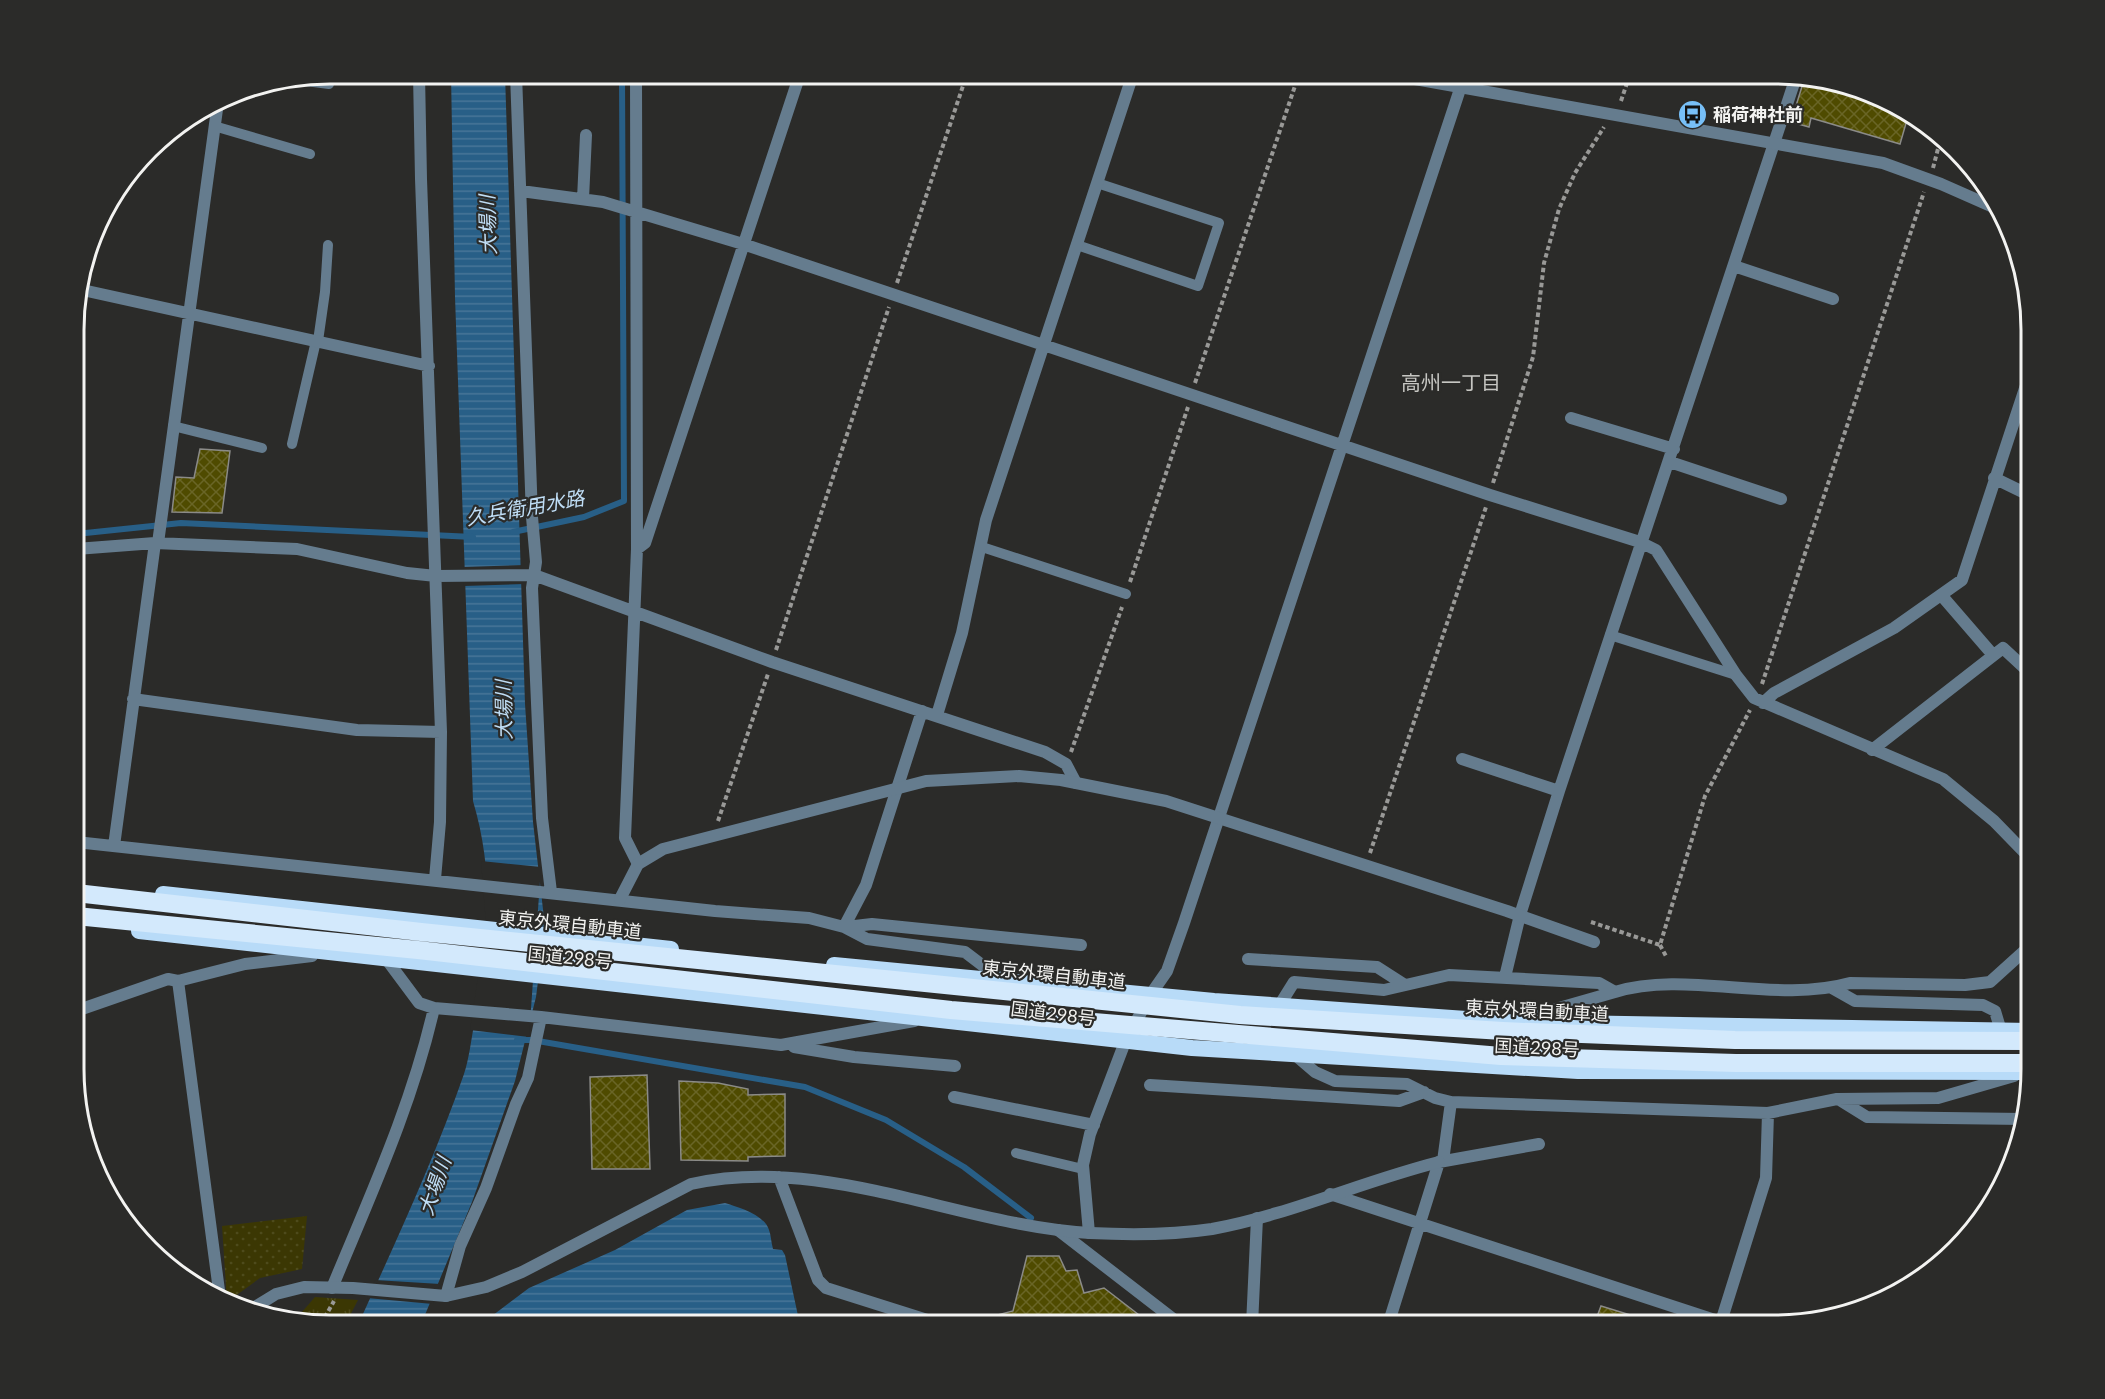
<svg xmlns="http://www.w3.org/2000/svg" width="2105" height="1399" font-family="Lato,'Noto Sans JP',sans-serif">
<defs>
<pattern id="grass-dots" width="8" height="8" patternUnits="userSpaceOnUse" patternTransform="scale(1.5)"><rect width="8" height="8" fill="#3b3703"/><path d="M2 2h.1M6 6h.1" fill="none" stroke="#4e4b1c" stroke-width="1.8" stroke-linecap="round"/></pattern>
<pattern id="park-tufts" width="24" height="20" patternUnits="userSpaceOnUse" patternTransform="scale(1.5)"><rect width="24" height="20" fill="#3b3703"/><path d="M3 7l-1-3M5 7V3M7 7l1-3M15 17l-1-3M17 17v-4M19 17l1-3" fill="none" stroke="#4e4b1c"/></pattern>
<pattern id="water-rules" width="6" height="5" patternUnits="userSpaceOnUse" patternTransform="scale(1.5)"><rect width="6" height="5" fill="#285f87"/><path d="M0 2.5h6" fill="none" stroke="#487698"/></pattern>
<pattern id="building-cross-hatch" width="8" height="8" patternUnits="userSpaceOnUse" patternTransform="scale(1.5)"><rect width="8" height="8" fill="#4f4b00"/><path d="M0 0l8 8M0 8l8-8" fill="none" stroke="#696526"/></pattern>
</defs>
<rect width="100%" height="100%" fill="#2b2b29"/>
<path fill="url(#grass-dots)" d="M307,1216L302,1269L260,1278L227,1302L222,1226Z"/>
<path fill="url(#park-tufts)" d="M315,1297L358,1300L345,1325L295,1320Z"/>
<path fill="url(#water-rules)" d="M451,74H505L525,704L533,822L545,927L536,997L515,1081L472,1202L422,1322L420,1325H358C395,1243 434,1160 464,1074C469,1059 471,1041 474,1025C490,950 495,875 473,801L455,297Z
M725,1203C738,1207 765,1215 769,1230C771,1235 771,1242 773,1249L782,1250L785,1255L800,1325H480L529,1288L615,1250L687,1210Z"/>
<path fill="#2b2b29" d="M524,565V584L464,586L463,567Z
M481,861L541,867L529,1037L470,1030L486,924Z
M375,1280L440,1284L433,1304L367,1298Z"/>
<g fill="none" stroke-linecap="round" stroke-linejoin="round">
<path stroke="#285f87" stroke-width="6" d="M513,532L584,517L624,501L622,74
M76,534L181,523L473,537
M517,1040H532L805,1087L886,1120L964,1167L1031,1218"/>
</g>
<path fill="url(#building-cross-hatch)" stroke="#8b8b88" stroke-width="1.5" d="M1804,80L1829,88L1830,84L1863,93L1909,113L1900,144L1811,118L1809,127L1791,122Z
M200,449L230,451L222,513L172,512L176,477L194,478Z
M647,1075L650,1169H592L590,1077Z
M679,1081L718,1083L748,1089V1095L785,1094V1156L748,1157V1161L681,1160Z
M1027,1256H1059L1066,1271L1077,1270L1084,1293L1104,1288L1152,1325H978V1320L1013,1311Z
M1601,1306L1650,1321V1325H1594Z"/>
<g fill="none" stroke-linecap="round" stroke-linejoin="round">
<path stroke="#999997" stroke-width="4" stroke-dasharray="4.5 3" stroke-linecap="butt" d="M1621,101L1630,74
M1933,168L1940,141
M897,283L967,74
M1195,383L1299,74
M1493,483L1533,357L1544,263L1559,209L1575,173L1604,127
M1130,582L1188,407
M776,650L889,307
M1762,684L1924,192
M1071,752L1122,607
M718,821L768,674
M1370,853L1486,507
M1591,922L1660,945L1705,796L1750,710
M1660,945L1667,958
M321,1324L334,1301"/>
<path stroke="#657c8e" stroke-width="10" d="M298,80L329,84
M214,126L310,154
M1077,245L1198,286L1219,223L1097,183
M318,341L325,292L328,245
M173,426L262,448
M292,444L316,341
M982,547L1126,594
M1610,635L1736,675
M1016,1153L1083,1169"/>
<path stroke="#657c8e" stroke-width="12" d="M419,74L421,179L441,732L440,822L435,879
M516,74L532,517L536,562L532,588L542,818L551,892
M636,74L637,549
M521,191L603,202L743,244L1490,495L1640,542L1656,550L1736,675L1754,698L1943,779L1994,821L2031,859
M583,199L586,135
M1734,266L1833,299
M78,289L429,366
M1571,418L1674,449
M1670,462L1781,499
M1994,478L2031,496
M158,543L218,102
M76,549L155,543L297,549L407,573L436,576L534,575L772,662L1045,752L1066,764L1076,783
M1942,596L1993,655
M133,699L357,730L441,732
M1763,703L1774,693L1894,628L1962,580L2031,370
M937,715L962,633L986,520L1133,74
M1872,750L2003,648L2031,674
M1462,759L1559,791
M76,842L715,911L809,918L844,927L867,939L965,952L1003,981
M114,846L155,543
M638,864L625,838L637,549L645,543L800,74
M844,927L866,885L922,711
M846,927L872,924L1081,945
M384,956L419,1003L434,1008L541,1017L781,1045L914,1021
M1248,959L1377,967L1405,985
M1505,977L1520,915L1559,791L1796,77
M178,981L220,1298
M1832,988L1855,1001L1983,1005L1995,1011L2001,1031
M1279,1006L1294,982L1384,990L1449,975L1599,983L1615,992C1686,970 1775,1004 1850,983L1965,985L1990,982L2031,945
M1524,1018L1615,992
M794,1047L854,1057L955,1066
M1294,1054L1315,1072L1335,1081L1407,1084L1435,1098L1451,1102L1768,1113L1837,1099L1938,1098L2014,1076
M1150,1085L1399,1101L1424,1092
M954,1097L1094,1125
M1838,1099L1867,1117L2024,1119
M1443,1161L1451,1102
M1330,1194L1730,1325
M1058,1230L1181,1325
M1089,1233L1083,1165L1090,1134L1125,1042L1151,994L1167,971L1184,923L1465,74
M332,1288C370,1196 412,1105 434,1008
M446,1296L460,1246L486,1188L516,1104L528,1078L541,1017
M1252,1325L1257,1218
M1388,1325L1439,1162L1539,1144
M1720,1325L1766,1178L1768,1113"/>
<path stroke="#657c8e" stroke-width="12" d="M1387,74L1883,163L1941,184L2000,210
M620,899L638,864L663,849L926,781L1019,776L1061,780L1166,801L1507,911L1594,942
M76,1011L168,979L178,981L245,964L312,956
M779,1177L818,1280L826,1288L943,1325
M247,1312L276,1294L304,1287L353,1288L446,1296L486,1287L522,1272L691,1184C825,1154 957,1225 1090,1233C1130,1235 1172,1235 1212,1229C1289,1215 1363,1181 1439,1162"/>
<path stroke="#b8dbf8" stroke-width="16" d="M163,894L671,949
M139,931L1192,1048L1578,1071L2031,1072
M834,965L1214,1001L1508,1022L2031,1031"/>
<path stroke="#d3e9fc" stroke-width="18" d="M76,893L421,932L1240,1015L1503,1031L1735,1040L2031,1041
M76,916L418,950L951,1010L1501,1056L1736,1063H2031"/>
</g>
<defs>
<symbol id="bus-disc" viewBox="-11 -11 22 22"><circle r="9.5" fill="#77bff7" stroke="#2b2b29"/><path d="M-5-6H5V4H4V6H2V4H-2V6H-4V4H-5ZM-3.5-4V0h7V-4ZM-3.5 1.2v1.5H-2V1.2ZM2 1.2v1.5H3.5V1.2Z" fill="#111"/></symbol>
</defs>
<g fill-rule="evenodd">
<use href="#bus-disc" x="1676" y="98" width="33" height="33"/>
</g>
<g text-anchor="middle" stroke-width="4.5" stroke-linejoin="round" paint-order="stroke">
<g font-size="18" font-weight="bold" fill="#f3f3f1" stroke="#2b2b29" text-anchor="start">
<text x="1713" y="121">稲荷神社前</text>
</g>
<g font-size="18" fill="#f3f3f1" stroke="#2b2b29">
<text transform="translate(570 925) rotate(6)" y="6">東京外環自動車道</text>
<text transform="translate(570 958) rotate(6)" y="6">国道298号</text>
<text transform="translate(1054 975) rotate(6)" y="6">東京外環自動車道</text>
<text transform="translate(1537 1011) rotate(3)" y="6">東京外環自動車道</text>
<text transform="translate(1053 1014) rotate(7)" y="6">国道298号</text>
<text transform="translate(1537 1048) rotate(3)" y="6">国道298号</text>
</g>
<g font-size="20" font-style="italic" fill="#bfddf5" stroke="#2b2b29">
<text transform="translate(488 225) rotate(-92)" y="7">大場川</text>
<text transform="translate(525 508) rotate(-10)" y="7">久兵衛用水路</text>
<text transform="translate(504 710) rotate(-91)" y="7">大場川</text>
<text transform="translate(435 1186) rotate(-71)" y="7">大場川</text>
</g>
<g font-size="20" fill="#c7c7c3" stroke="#2b2b29">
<text x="1451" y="390">高州一丁目</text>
</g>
</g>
<path d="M0 0H2105V1399H0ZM330 84H1775A246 246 0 0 1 2021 330V1069A246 246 0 0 1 1775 1315H330A246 246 0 0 1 84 1069V330A246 246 0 0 1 330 84Z" fill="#2b2b29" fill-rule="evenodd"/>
<path fill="none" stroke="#f3f3f1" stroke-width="3" d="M330 84H1775A246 246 0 0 1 2021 330V1069A246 246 0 0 1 1775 1315H330A246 246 0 0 1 84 1069V330A246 246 0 0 1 330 84Z"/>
</svg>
